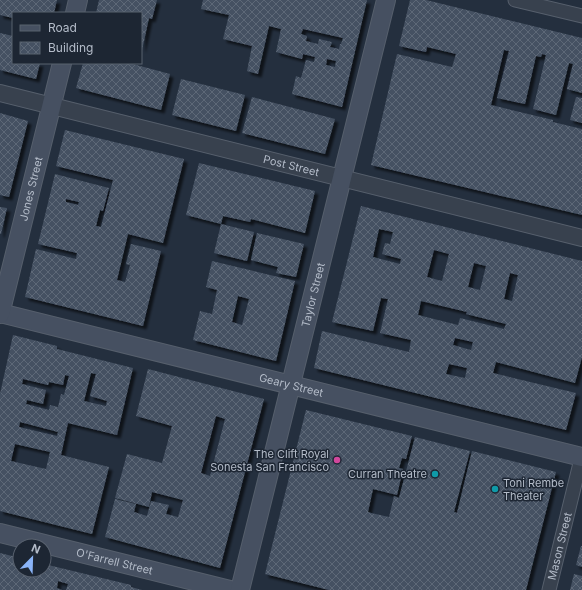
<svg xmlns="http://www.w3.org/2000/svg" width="582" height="590" font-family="Inter,sans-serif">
<defs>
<pattern id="building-cross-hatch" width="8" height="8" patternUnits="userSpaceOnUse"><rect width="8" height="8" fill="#455162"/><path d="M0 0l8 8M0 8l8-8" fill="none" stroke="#5d6877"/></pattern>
<filter id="shadow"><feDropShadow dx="3.5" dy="3.5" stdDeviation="1" flood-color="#0009"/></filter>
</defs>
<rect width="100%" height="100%" fill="#242f3e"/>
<path fill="url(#building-cross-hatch)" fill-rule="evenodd" filter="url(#shadow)" d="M0,0H57L54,13H13V18L0,15Z
M99,0H157L152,19L149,18L142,50L141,13H96Z
M203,0H367L342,107L292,94L296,76L301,78L306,60L314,62L315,57L303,54L302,59L276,52L281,29L269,26L258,74L247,71L252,46L223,39L229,15L201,9ZM303,29L343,38L341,44H340L339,49L330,47L332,42L319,39L318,44L306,41L307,36L301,34ZM327,59L336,61L335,67L326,65Z
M410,0H426L582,38V93L567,89L573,64L569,63L556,115L533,109L546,55L542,54L541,57L536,56L525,104L497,98L509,51L504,50L491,105L553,120V122L582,129V215L371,165L397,54L452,67L456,54L427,47L426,52L399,46Z
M0,33L13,36V63H40L36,79L0,70Z
M83,63H129L170,74L161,110L76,88Z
M181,79L245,95L236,131L172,115Z
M252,97L335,119L325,154L242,133Z
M576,97L582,98V123L570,120Z
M0,113L28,121L9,197L0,195Z
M65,130L184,159L163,243L128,234L117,280L125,282L130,265L126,264L131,244L161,251L143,326L25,297L36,249L76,259L77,253L38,244L55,174L109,188L103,211L100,210L96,226L101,227L113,180L56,166ZM66,199L79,202L78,205L66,202Z
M199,163L315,191L305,233L251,219L250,222L223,216L221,224L186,215Z
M361,206L582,261V357L575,383L496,362L493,373L576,393L566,430L314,368L322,331L409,352L411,340L380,333L388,299L381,298L373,331L332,322ZM379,229L393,232L390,244L385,243L382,254L401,259L400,264L373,257ZM434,250L449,254L442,281L427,277ZM474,263L486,266L480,290L468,287ZM510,273L518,275L512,301L504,299ZM421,301L467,312L466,314L506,324L504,329L460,318L458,325L418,315ZM455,338L473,342L471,350L453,345ZM449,364L467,368L465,378L446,374Z
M0,207L7,208L1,234H0Z
M221,224L254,232L247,261L214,253Z
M257,233L304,244L296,277L276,273L278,267L251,260Z
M212,261L295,281L276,361L193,340L200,311L212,314L217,290L206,287ZM238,296L249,299L242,325L232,322Z
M13,335L57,346V349L133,368L117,435L68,423L61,455L109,467L92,534L0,511V394ZM91,373L96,374L90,396L107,401L106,406L84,401ZM65,375L69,376L64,395L61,394L58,407L50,405L49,410L26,404L27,400L43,404L46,390L22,384L23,379L48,385L49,382L63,385ZM20,422L58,432L57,436L19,427ZM15,444L50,452L46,469L11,461Z
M148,369L264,399L220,568L105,537L115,499L136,504L134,512L147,516L151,501L169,505L166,514L178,517L183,500L152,492L149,507L115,498L127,454L162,463L172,426L136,416ZM216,416L225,419L210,476L201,473Z
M306,410L412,436L406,459L402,458L399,468L403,469L397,495L373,489L368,512L371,513L389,517L394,496L399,498L415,437L470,451L454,512L457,513L472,451L556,472L526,590H329L265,574Z
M581,546H582V567L576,565Z
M0,553L20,558V570H44V564L131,585V587L142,590H66L68,584L58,581L57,588L62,590H0Z
M574,574L582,576V590H570Z"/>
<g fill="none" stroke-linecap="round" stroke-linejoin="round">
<defs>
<g id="minor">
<path d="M515,0L582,16"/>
<path id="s1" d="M549,590L582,455"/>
</g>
<g id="tertiary">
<path id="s2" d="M0,93L582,238"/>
</g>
<g id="secondary">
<path d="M75,13L78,0"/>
<path id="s3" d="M0,313L582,457"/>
<path id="s4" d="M0,314L62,63"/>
<path id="s5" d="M0,533L230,590"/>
<path id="s6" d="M240,590L386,0"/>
</g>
</defs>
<use href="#minor" stroke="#565f6c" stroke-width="15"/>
<use href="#tertiary" stroke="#565f6c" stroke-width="18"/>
<use href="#secondary" stroke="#565f6c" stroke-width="20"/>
<use href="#minor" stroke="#38414e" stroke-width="13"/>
<use href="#tertiary" stroke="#38414e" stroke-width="16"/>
<use href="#secondary" stroke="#465061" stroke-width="18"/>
</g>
<circle fill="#d1479c" stroke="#1d2633" stroke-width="1.5" cx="337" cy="460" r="4"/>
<g fill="#0f9aa8" stroke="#1d2633" stroke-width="1.5">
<circle cx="435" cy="474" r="4"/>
<circle cx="495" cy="489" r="4"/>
</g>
<g text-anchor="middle" stroke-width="3" stroke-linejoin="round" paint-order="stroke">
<g font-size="11" fill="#b4bcc9" stroke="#1d2633">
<text dy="4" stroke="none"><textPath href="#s2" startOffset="300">Post Street</textPath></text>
<text dy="4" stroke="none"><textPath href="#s4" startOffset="129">Jones Street</textPath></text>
<text dy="4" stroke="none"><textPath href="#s6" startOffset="304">Taylor Street</textPath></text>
<text dy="4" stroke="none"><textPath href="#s3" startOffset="300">Geary Street</textPath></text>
<text dy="4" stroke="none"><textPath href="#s1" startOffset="45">Mason Street</textPath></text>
<text dy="4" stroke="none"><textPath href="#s5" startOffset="118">O'Farrell Street</textPath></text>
</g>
<g font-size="11" fill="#b4bcc9" stroke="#1d2633" text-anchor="end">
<text x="329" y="458">The Clift Royal<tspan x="329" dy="13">Sonesta San Francisco</tspan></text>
<text x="427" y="478">Curran Theatre</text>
<text x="503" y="487" text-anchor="start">Toni Rembe<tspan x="503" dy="13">Theater</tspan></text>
</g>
</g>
<rect x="12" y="12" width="130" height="52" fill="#1d2633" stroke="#59626f"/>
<rect x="20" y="25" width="20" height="6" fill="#465061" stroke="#59626f"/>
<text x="48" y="32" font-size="12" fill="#b4bcc9">Road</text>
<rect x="20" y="42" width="20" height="12" fill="url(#building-cross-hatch)" stroke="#59626f"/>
<text x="48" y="52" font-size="12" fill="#b4bcc9">Building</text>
<g transform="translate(32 558) rotate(23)"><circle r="19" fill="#1d2633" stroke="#59626f"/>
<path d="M0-3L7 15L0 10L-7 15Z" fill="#8ab4f8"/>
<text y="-6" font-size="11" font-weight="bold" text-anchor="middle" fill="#b4bcc9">N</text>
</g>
</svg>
